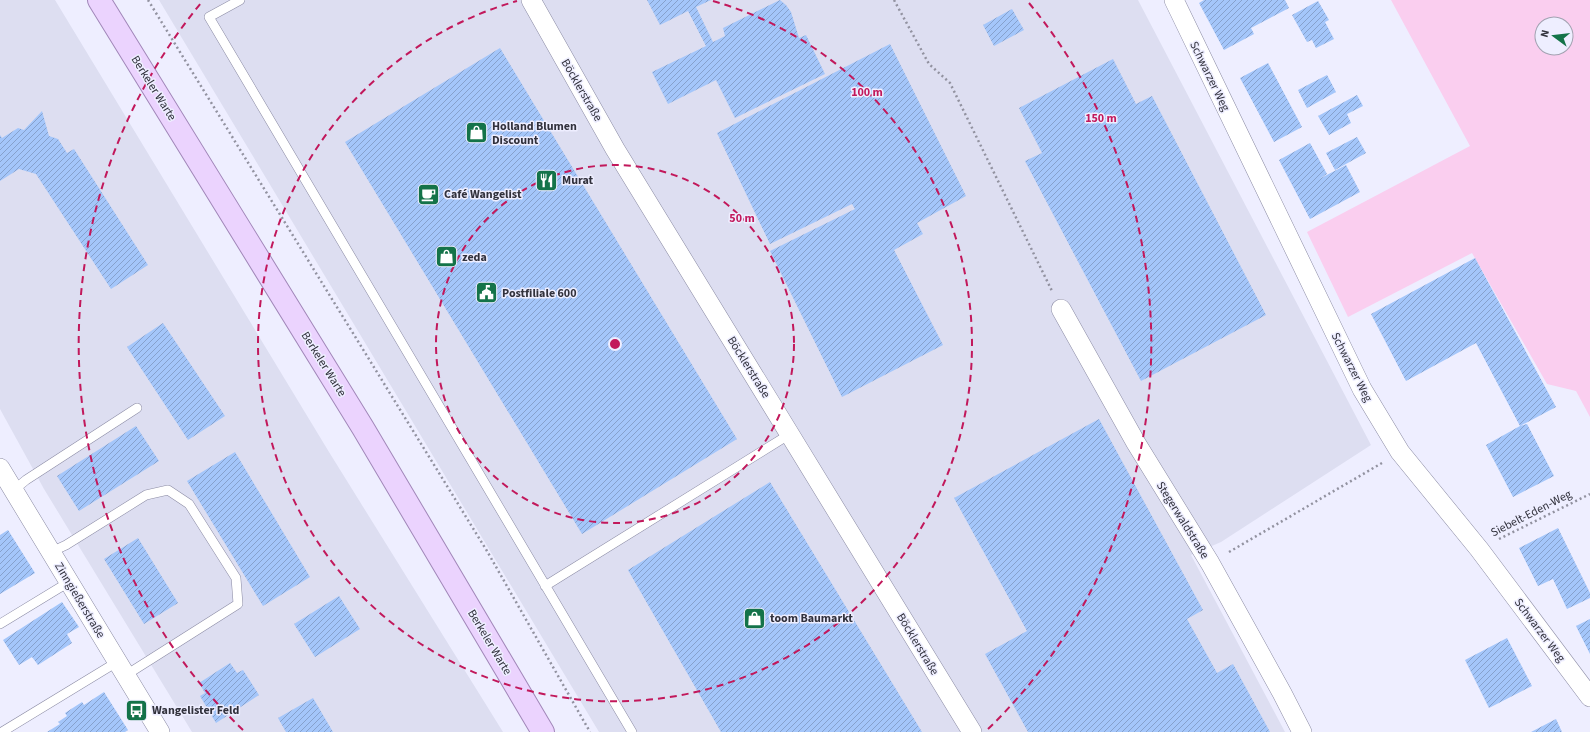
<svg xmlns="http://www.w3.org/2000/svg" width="1590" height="732" font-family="'Source Sans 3',sans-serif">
<defs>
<pattern id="building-hatch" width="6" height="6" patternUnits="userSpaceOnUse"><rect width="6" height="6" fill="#a4c6fa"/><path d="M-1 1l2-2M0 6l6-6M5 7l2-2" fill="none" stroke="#86a1cc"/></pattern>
</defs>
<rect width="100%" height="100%" fill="#eef"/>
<path fill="#dddef1" d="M0,0H55L329,452L503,732H192L44,489L0,409Z
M159,0H1138L1371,445L1221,542L1191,555L1285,732H599Z"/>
<path fill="#faceef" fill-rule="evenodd" d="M1391,0H1590V417L1576,391L1547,384L1472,253L1348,317L1307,232L1470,146ZM1542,24H1566V48H1542Z"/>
<path fill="url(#building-hatch)" d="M647,0H711L696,7L713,42L725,36L723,28L780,0L786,5L791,12L799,38L806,35L825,74L735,118L716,80L668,104L652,72L706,46L688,11L660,25Z
M1204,0H1285L1289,8L1251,28L1254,34L1224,50L1199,3Z
M1318,1L1329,20L1325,22L1334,39L1316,48L1312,40L1307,42L1292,15Z
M1012,9L1024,30L994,46L983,25Z
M890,44L966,196L917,223L923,234L894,250L943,345L842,397L770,251L855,209L852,204L770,244L717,133Z
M500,48L737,439L582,534L345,142Z
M1113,59L1136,104L1152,96L1266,315L1141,381L1025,161L1042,153L1019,108Z
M1268,63L1302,127L1274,142L1240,78Z
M1327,75L1336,92L1307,108L1298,90Z
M1357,95L1363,106L1347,114L1351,123L1329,135L1318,116Z
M42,111L49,136L58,139L67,153L74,149L148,265L111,289L36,174L19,169L0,181V135L2,138L18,128L24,130Z
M1357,137L1366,153L1335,170L1326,153Z
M1310,143L1327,174L1319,179L1346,165L1360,192L1310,219L1279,160Z
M1475,258L1556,407L1520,426L1476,343L1406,381L1371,314Z
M163,323L225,416L188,440L127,347Z
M1099,419L1203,610L1187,619L1217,673L1233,664L1270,732H1028L985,654L1027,631L954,498Z
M1527,424L1554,476L1513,497L1486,445L1520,426Z
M136,426L159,461L79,511L57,476Z
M235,452L310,577L263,606L187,481Z
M770,482L922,732H721L628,570Z
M1558,528L1590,593V598L1567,609L1553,579L1538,586L1519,548Z
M8,530L35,573L0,594V535Z
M138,538L178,603L144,624L104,559Z
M339,596L360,629L315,657L294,624Z
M62,602L79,627L67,634L72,643L38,665L32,657L19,665L3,640Z
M1590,619V654L1576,626Z
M1507,638L1532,686L1489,708L1465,660Z
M230,663L237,673L243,670L259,695L216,723L200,696L205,693L199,683Z
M104,692L128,730L125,732H47L60,724L58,722L67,716L65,713L82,702L84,705Z
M313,698L333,732H286L278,718Z
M1556,719L1562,732H1531Z"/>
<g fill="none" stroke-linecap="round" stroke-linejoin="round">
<defs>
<path id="lane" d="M240,0L209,17L632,732
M14,490L26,480L137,408
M51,552L66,545L146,495L168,490L189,504L236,578L238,604L126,675
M545,586L790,434
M0,624L69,582
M2,732L117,662"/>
<path id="street" d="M531,0L615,149L972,732
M1174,0L1362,389L1400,452L1479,549L1590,697
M1061,309L1136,443L1210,563L1282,693L1302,732
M0,468L160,732"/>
<path id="primary" d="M99,0L363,428L543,732"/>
</defs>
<use href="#lane" stroke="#8b8ba4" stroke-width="10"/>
<use href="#street" stroke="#8b8ba4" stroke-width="20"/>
<use href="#primary" stroke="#a187b9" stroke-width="24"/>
<path stroke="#9292a0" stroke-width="2.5" stroke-dasharray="2 3" stroke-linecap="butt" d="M148,0L487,551L590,732
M894,0L929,64L950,83L1052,291
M1499,539L1590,494
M1229,552L1382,463"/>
<use href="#lane" stroke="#fff" stroke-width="9"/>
<use href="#street" stroke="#fff" stroke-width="19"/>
<use href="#primary" stroke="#ebd3fe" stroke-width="22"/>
</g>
<g fill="none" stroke="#c2185b" stroke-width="2" stroke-dasharray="7 5">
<circle cx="615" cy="344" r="179"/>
<path d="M713 1A357 357 0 1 1 517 1"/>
<path d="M243 730A536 536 0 0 1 201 3M1029 3A536 536 0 0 1 987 730"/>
</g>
<defs>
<symbol id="shop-square" viewBox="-11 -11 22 22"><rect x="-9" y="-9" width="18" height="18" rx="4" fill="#147349" stroke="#eef"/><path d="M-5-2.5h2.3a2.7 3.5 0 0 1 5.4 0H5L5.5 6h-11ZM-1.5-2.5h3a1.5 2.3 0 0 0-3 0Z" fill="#fff"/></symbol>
<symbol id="restaurant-square" viewBox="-11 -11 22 22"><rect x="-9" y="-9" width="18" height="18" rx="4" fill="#147349" stroke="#eef"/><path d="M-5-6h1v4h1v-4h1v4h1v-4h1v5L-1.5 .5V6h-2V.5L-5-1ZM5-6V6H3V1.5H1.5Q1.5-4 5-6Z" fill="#fff"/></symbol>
<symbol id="cafe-square" viewBox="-11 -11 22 22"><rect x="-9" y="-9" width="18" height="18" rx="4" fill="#147349" stroke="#eef"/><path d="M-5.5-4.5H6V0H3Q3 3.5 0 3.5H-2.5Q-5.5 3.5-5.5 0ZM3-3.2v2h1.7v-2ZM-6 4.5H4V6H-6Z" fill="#fff"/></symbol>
<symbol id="civic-square" viewBox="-11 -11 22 22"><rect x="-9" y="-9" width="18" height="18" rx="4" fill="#147349" stroke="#eef"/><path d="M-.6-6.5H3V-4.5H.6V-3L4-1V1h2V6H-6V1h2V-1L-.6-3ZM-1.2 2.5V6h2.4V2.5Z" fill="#fff"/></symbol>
<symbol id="bus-square" viewBox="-11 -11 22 22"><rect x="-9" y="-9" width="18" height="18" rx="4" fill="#147349" stroke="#eef"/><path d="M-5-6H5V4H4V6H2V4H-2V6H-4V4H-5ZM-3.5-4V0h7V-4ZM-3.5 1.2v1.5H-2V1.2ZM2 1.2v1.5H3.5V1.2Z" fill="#fff"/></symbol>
</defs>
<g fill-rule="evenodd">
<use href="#shop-square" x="464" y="120" width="25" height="25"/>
<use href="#restaurant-square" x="534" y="168" width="25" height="25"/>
<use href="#cafe-square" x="416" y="182" width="25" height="25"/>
<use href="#shop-square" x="434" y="244" width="25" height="25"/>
<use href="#civic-square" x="474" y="280" width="25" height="25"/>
<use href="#shop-square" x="742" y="606" width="25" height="25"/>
<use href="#bus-square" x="124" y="698" width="25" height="25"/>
</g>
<g text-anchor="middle" stroke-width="3" stroke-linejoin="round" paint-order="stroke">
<g font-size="12" fill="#31313c" stroke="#eef">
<text transform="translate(1210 76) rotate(64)" y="4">Schwarzer Weg</text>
<text transform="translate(154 88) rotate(58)" y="4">Berkeler Warte</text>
<text transform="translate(582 90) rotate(60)" y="4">Böcklerstraße</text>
<text transform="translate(324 364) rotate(58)" y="4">Berkeler Warte</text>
<text transform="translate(749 367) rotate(58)" y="4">Böcklerstraße</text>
<text transform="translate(1352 367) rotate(63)" y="4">Schwarzer Weg</text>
<text transform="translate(1531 513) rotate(-27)" y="4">Siebelt-Eden-Weg</text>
<text transform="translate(1183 520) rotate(58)" y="4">Stegerwaldstraße</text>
<text transform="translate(80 600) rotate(59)" y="4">Zinngießerstraße</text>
<text transform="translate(1540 630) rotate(53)" y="4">Schwarzer Weg</text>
<text transform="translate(490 642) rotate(59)" y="4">Berkeler Warte</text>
<text transform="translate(918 644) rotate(59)" y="4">Böcklerstraße</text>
</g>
<g font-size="12" font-weight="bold" fill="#31313c" stroke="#eef" text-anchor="start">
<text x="492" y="130">Holland Blumen<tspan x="492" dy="14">Discount</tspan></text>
<text x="562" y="184">Murat</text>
<text x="444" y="198">Café Wangelist</text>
<text x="462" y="261">zeda</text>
<text x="502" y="297">Postfiliale 600</text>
<text x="770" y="622">toom Baumarkt</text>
<text x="152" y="714">Wangelister Feld</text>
</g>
</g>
<circle cx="615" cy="344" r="6" fill="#c2185b" stroke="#eef" stroke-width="2"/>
<g font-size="12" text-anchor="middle" font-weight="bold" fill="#c2185b" stroke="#eef" stroke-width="3" stroke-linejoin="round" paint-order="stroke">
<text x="867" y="96">100 m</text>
<text x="1101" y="122">150 m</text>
<text x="742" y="222">50 m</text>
</g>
<g transform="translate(1554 36) rotate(285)"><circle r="19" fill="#eeeeff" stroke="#a2a2b1"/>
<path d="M0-3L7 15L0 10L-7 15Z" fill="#147349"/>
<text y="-6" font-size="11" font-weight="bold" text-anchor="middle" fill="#31313c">N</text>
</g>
</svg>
